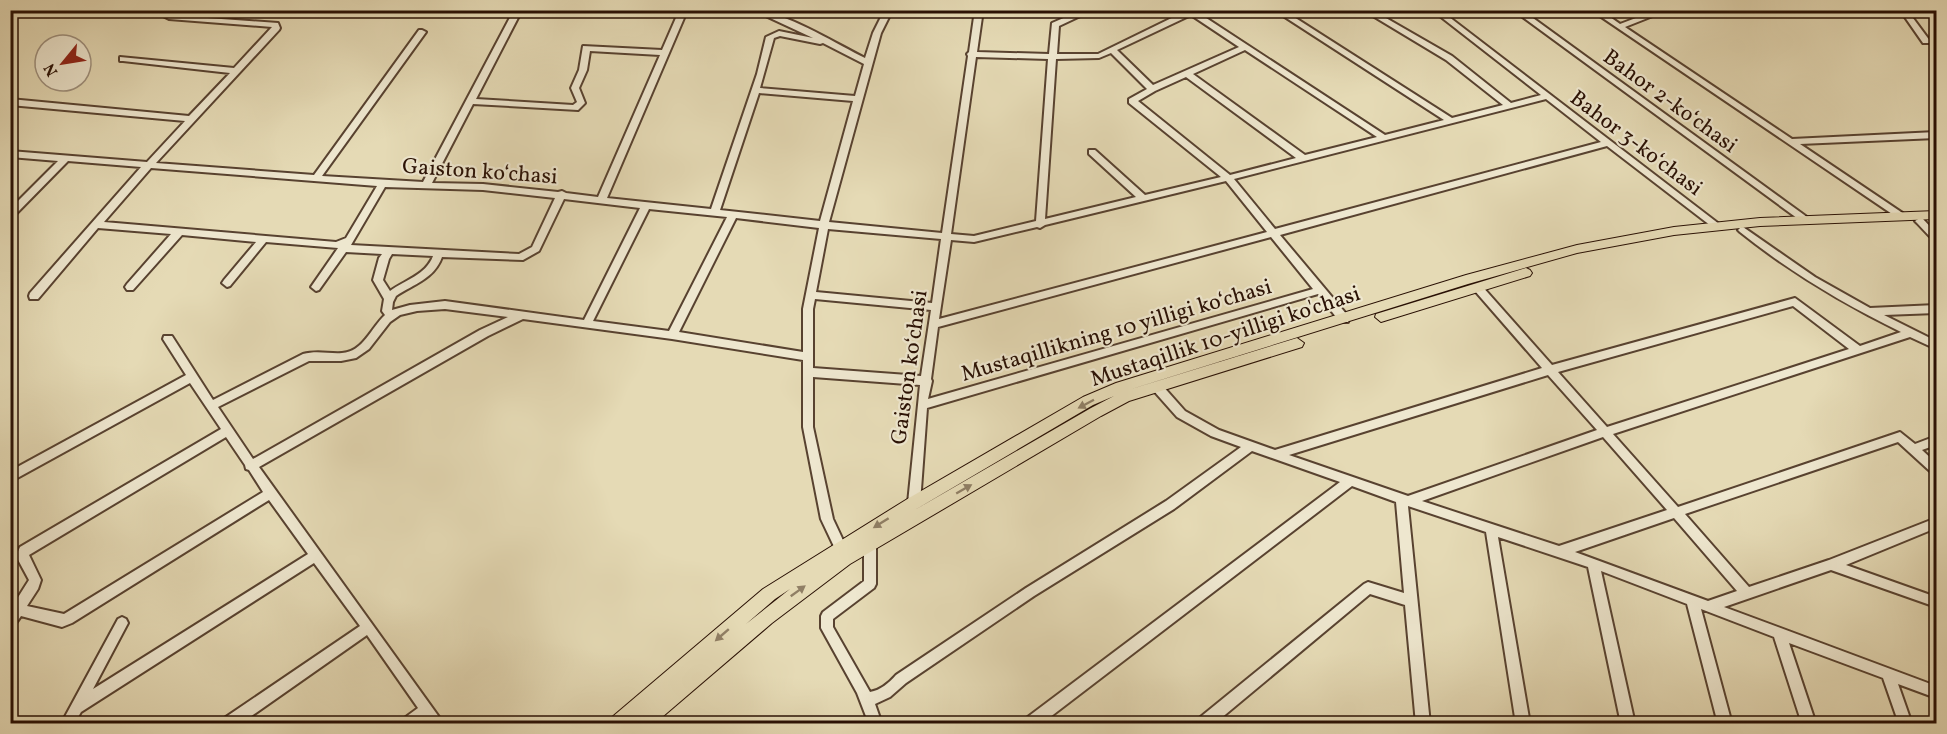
<svg xmlns="http://www.w3.org/2000/svg" width="1947" height="734" font-family="Vollkorn,serif">
<rect width="100%" height="100%" fill="#e5dab5"/>
<filter id="stains"><feTurbulence type="fractalNoise" baseFrequency=".00333" numOctaves="4"/><feColorMatrix values="0 0 0 0 .2 0 0 0 0 .09 0 0 0 0 .02 0 0 0 .5 -.17"/></filter>
<radialGradient id="worn" r=".72"><stop offset=".6" stop-color="#630" stop-opacity="0"/><stop offset="1" stop-color="#630" stop-opacity=".3"/></radialGradient>
<g fill="none" stroke-linecap="round" stroke-linejoin="round">
<defs>
<path id="minor" d="M514,10H522L476,99L573,105L577,102L571,88L579,70L583,46L662,50L679,11H687L607,198L711,209L757,74L766,37L779,31L813,38L753,10C782,10 837,44 865,58L873,33L884,11L922,10L890,15L881,33L829,222L942,233L968,56L967,54L969,52L975,10H983L977,52L1049,54L1052,23L1082,10H1093L1059,26L1057,54H1098L1188,10H1198L1197,12L1385,135L1444,120L1274,10H1283L1452,118L1503,105L1446,60L1363,10H1372L1452,56L1511,103L1541,95L1432,10H1440L1723,227L1721,229H1715L1607,146L1280,235L1348,316L1349,319L1348,322H1340L1318,294L927,408L920,503L918,507L914,508L910,507L908,503L920,385L813,377V427L833,519L849,553L847,557L843,558L839,557L821,519L803,427V360L672,339L523,319L488,336L259,467L444,724H430L426,718L419,724H402L403,719L418,708L367,635L240,724H222L223,719L360,626L314,563L81,712L74,724H61L118,619L122,617L126,619L128,623L93,689L308,554L269,500L72,623L62,627L21,616L14,626L10,628V610L29,580L16,556L20,547L221,429L190,383L10,482V471L186,375L163,339L164,336H172L213,400L303,354C317,350 329,354 342,353C363,352 371,328 385,315L382,311L384,299L373,280L379,258L382,254L346,252L319,290L316,291L311,287L338,248L266,242L230,286L227,287L222,283L224,280L256,242L182,235L133,290H127L125,287L127,284L171,234L98,228L38,299H30L29,296L30,293L141,167L68,161L13,217L10,218V209L58,161L10,157V151L147,162L185,121L10,105V99L189,116L230,73L123,61H120V57L234,68L272,27L169,19L165,17L166,15L278,23L280,28L279,30L156,163L314,175L419,30H422L426,32L322,176L423,182ZM1191,15L1239,47L1153,85L1117,50ZM780,36L820,44L823,43L864,64L855,96L760,88L774,38ZM1245,50L1377,137L1305,155L1193,74ZM590,51L660,55L598,197L566,193L562,191L558,192L483,184L432,183L473,104L578,110L585,103L579,88L587,70ZM1111,53L1147,89L1129,99V103L1221,177L1145,195L1095,150H1089V154L1136,197L1045,219L1056,59L1099,58ZM976,57L1048,59L1036,221L974,236L951,234ZM1186,77L1296,158L1230,175L1138,101L1155,91ZM759,93L853,101L820,221L720,210ZM1546,99L1601,142L1275,229L1234,179ZM151,168L377,186L346,238L336,242L104,222ZM1226,181L1267,232L939,319L951,240L974,242L1037,227L1040,228L1045,225ZM385,187L483,190L555,198L532,247L519,254L351,245ZM564,199L640,208L584,320L445,301L410,305L392,310L393,302L396,296C414,284 434,279 442,257L523,260L539,251ZM649,209L727,217L669,331L593,321ZM736,218L819,228L803,309V352L679,332ZM828,229L941,239L932,303L816,292ZM1271,237L1313,289L928,399L932,381L931,379L938,327ZM392,254L433,256C426,275 405,280 390,291L383,280L389,259ZM815,299L931,310L921,376L813,368V309ZM445,309L508,317L480,330L253,459L218,407L309,361H341L356,358L369,349L390,322L400,315L417,311ZM226,437L245,465L246,469L249,470L263,492L64,614L27,606L38,589L41,580L29,555Z
M1513,10H1522L1807,217L1809,219L1807,221H1801Z
M1591,10H1600L1620,24L1657,10H1668L1625,27L1792,139L1936,132V138L1800,144L1904,214L1906,216L1904,218H1898Z
M1823,10H1830L1831,11L1827,13Z
M1900,10H1907L1930,41L1929,43H1923Z
M1920,218L1923,219L1936,233V241L1933,240L1917,223L1915,221Z
M1743,227L1815,277L1870,308L1936,305V313L1884,315L1936,341V349L1910,337L1613,434L1678,507L1900,432L1915,444L1936,436V445L1922,450L1936,463V475L1932,473L1898,442L1685,514L1749,587L1829,560L1936,518V528L1846,565L1936,597V607L1831,570L1724,607L1936,686V698L1898,684L1912,724H1899L1883,678L1789,643L1816,724H1802L1774,637L1701,609L1732,724H1718L1687,604L1601,571L1635,724H1621L1588,567L1498,537L1530,724H1516L1486,532L1408,506L1430,724H1416L1405,605L1370,594L1214,724H1197L1198,719L1364,584L1368,582L1404,593L1396,502L1352,486L1041,724H1024L1025,719L1340,482L1252,451L1174,509L1034,596L906,683L890,697L875,704L882,724H869L857,693L821,628V616L823,612L864,581V546L866,542L870,541L874,542L876,546V584L874,588L833,619V627L870,692C881,690 889,683 896,675L1026,588L1166,501L1241,447L1211,436L1177,417L1153,390L1152,387L1153,384H1161L1185,411L1219,430L1275,450L1542,368L1475,291L1473,288L1475,285H1481L1552,365L1795,298L1860,346L1901,332C1844,304 1790,272 1740,232L1738,230L1740,228ZM1793,306L1849,349L1607,427L1558,372ZM1548,375L1597,430L1408,496L1289,455ZM1603,437L1667,510L1559,546L1422,501ZM1674,518L1737,591L1708,601L1575,552Z"/>
<path id="major" d="M1936,211V219L1760,226L1674,235L1577,253L1468,284L1125,391L1297,338L1304,343L1302,347L1129,401L1101,416L850,564L772,623L654,724H633L634,721L631,724H609L611,718L763,589L909,498L1083,397L1116,383L1466,275L1577,245L1674,227L1760,218ZM1114,396L1091,408L913,511L1093,405ZM790,589L746,624L775,599Z
M1526,268L1530,270L1532,273L1530,276L1381,322L1375,317L1376,314Z"/>
</defs>
<use href="#minor" stroke="#584230" stroke-width="4"/>
<use href="#major" stroke="#291004" stroke-width="2"/>
<use href="#minor" fill="#eee7cf" fill-rule="evenodd"/>
<use href="#major" fill="#e5dab5" fill-rule="evenodd"/>
</g>
<defs><path id="oneway-solid" d="M-6-.8H1V-3.2L6.5 0L1 3.2V.8H-6Z" transform="scale(1.5)"/></defs>
<g fill="#907f65">
<use href="#oneway-solid" transform="translate(1086 404) rotate(152)"/>
<use href="#oneway-solid" transform="translate(964 489) rotate(-30)"/>
<use href="#oneway-solid" transform="translate(881 523) rotate(148)"/>
<use href="#oneway-solid" transform="translate(798 591) rotate(-36)"/>
<use href="#oneway-solid" transform="translate(722 635) rotate(139)"/>
</g>
<g text-anchor="middle" stroke-width="4.5" stroke-linejoin="round" paint-order="stroke">
<g font-size="22" fill="#291004" stroke="#eee7cf">
<text transform="translate(1671 100) rotate(36)" y="8">Bahor 2-koʻchasi</text>
<text transform="translate(1637 142) rotate(37)" y="8">Bahor 3-koʻchasi</text>
<text transform="translate(480 170) rotate(4)" y="8">Gaiston koʻchasi</text>
<text transform="translate(1116 329) rotate(-16)" y="8">Mustaqillikning 10 yilligi koʻchasi</text>
<text transform="translate(1225 335) rotate(-18)" y="8">Mustaqillik 10-yilligi ko'chasi</text>
<text transform="translate(908 367) rotate(-82)" y="8">Gaiston koʻchasi</text>
</g>
</g>
<rect width="1947" height="734" fill="none" stroke="#e5dab5" stroke-width="36"/>
<rect x="12" y="12" width="1923" height="710" fill="none" stroke="#291004" stroke-width="3"/>
<rect x="18" y="18" width="1911" height="698" fill="none" stroke="#291004" stroke-width="1.5"/>
<g transform="translate(63 63) rotate(240)"><circle r="28" fill="#eee7cf" stroke="#9f917e" stroke-width="1.5"/>
<path d="M0-4.5L10 22L0 15L-10 22Z" fill="#8f2418"/>
<text y="-9" font-size="16" font-weight="bold" text-anchor="middle" fill="#291004">N</text>
</g>
<rect width="100%" height="100%" filter="url(#stains)"/>
<rect width="100%" height="100%" fill="url(#worn)"/>
</svg>
